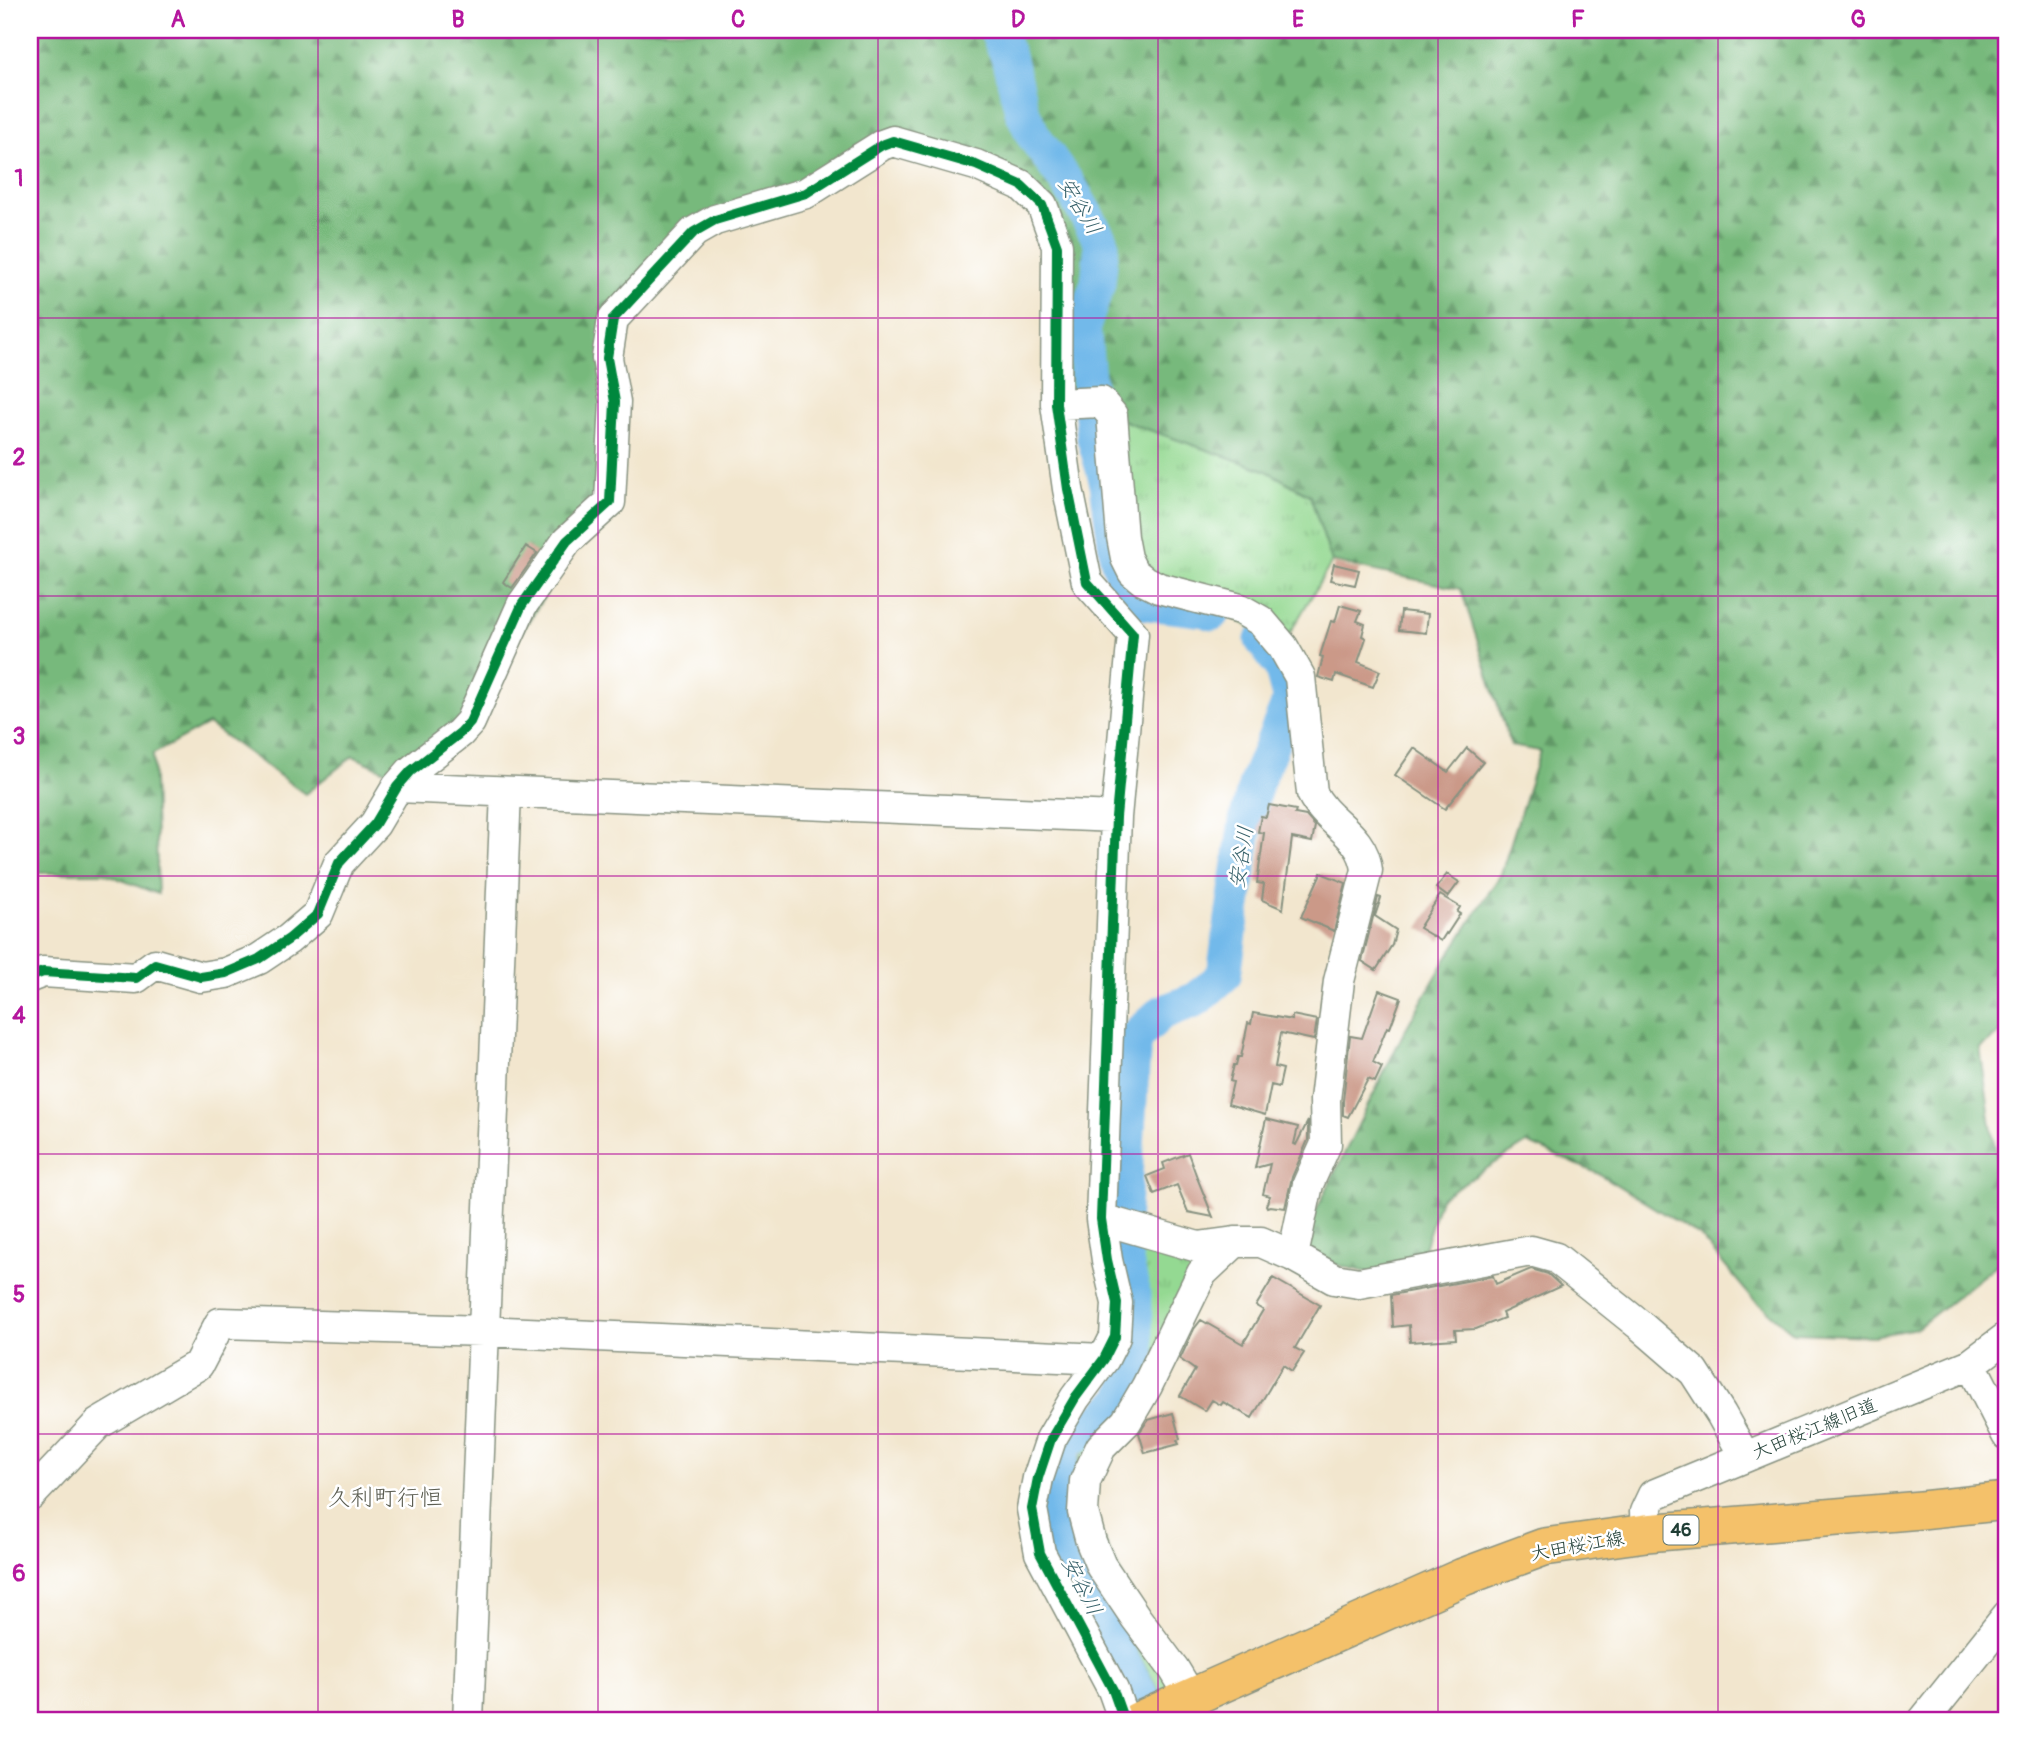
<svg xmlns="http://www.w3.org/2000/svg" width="2037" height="1751" font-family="Pangolin,'Klee One',sans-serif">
<defs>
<pattern id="grass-tufts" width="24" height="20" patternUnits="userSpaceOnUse" patternTransform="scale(1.75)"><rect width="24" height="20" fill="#94d992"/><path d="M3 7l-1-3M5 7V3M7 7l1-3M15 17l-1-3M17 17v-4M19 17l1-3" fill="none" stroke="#7fbb7e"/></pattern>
<pattern id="forest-firs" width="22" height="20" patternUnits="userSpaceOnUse" patternTransform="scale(1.75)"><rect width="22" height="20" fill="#77b97c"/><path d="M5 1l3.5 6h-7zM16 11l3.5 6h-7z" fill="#619866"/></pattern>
</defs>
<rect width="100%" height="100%" fill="#fff"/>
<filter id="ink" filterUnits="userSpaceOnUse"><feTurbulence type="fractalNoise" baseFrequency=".0143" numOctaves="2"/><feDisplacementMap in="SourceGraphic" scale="14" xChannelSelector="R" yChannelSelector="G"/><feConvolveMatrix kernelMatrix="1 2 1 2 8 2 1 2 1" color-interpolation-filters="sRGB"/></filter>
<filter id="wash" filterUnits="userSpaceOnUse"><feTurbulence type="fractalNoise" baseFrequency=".00686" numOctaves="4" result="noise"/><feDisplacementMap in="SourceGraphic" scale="28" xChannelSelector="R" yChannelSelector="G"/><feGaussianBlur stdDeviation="1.57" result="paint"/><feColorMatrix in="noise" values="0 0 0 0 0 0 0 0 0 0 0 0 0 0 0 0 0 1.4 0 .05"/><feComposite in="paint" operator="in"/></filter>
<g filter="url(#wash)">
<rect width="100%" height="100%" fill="#f2e6ce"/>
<path fill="url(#grass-tufts)" stroke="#5a8b63" stroke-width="2" d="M1117,418L1265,470L1310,496L1332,562L1284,643L1139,572Z
M1131,1230L1209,1256L1078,1490L1175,1678L1162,1696L1106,1597L1090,1577L1073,1547L1067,1509L1070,1482L1081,1455L1121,1411L1144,1367L1140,1339L1141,1308Z"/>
<path fill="url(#forest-firs)" stroke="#4b7b58" stroke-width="2" d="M30,30H2007V1028L1980,1048L1992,1132L2003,1185L2000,1262L1917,1328L1873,1336L1794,1333L1751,1297L1700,1236L1599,1174L1527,1143L1440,1198L1423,1252L1373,1274L1306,1257L1312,1219L1405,1030L1445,961L1501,874L1540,751L1511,746L1461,589L1332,562L1310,495L1265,470L1138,426L1063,397L1052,215L895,138L805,188L714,214L608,322L607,498L463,724L397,776L353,756L305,794L208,724L153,754L158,894L104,873H30Z"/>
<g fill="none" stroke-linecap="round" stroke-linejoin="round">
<path stroke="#72b9ea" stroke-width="35" d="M996,30L1008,56L1022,111L1033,135L1072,190L1102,243L1098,283L1083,327L1094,438L1107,483L1117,558L1125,583L1147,603L1204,610L1213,613
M1156,1721L1067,1563L1055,1517L1056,1475L1065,1442L1095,1425L1123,1400L1138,1363L1133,1293L1121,1239L1134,1038L1161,1013L1197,999L1224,975L1246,821L1256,783L1290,700L1281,666L1262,640"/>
</g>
<g id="blocks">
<path fill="#cb9988" d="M526,546L537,553L512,588L503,582Z
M1334,564L1359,570L1355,585L1330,580Z
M1340,605L1361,611L1357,621L1365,624L1362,636L1366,638L1358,662L1380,671L1373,687L1336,674L1334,682L1318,677L1323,657L1320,656L1331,621L1335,622Z
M1401,611L1428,614L1426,633L1399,630Z
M1414,748L1448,772L1467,748L1483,762L1445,809L1395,775Z
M1269,805L1296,810L1295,814L1306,816L1315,826L1312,842L1292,838L1283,909L1262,900L1264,884L1257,883L1264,833L1258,832L1261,816L1266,817Z
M1321,873L1346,883L1334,931L1301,917Z
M1447,874L1459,882L1448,897L1436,888Z
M1440,895L1460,907L1457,912L1460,914L1447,934L1446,933L1441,941L1419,928Z
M1378,897L1381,898L1375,916L1396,930L1392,945L1376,970L1362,961Z
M1379,990L1401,998L1390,1028L1387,1027L1373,1062L1382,1067L1375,1082L1368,1079L1348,1117L1343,1115V1101L1350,1036L1362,1038Z
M1253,1013L1292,1020V1015L1317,1020L1314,1040L1281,1033L1275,1067L1283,1069L1279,1087L1271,1085L1265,1115L1228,1104L1233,1082L1230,1081L1234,1065H1236L1238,1057H1241L1248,1023L1251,1024Z
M1266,1119L1298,1127L1294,1144L1296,1145L1308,1121V1140L1292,1177L1285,1208L1270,1206L1267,1207L1266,1205L1270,1196L1263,1194L1270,1164L1255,1168Z
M1188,1153L1198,1180L1213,1217L1188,1212L1177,1185L1154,1194L1147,1176L1165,1169L1163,1163Z
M1531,1269L1548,1274L1561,1286L1502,1313L1504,1318L1476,1329L1455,1330L1456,1339L1410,1342L1409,1325L1393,1327L1391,1295L1493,1276L1496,1284Z
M1273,1278L1320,1305L1295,1348L1304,1353L1292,1371L1283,1365L1252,1418L1223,1402L1221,1405L1212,1400L1205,1411L1180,1396L1195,1370L1180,1359L1194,1329L1201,1320L1243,1344L1263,1310L1256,1306Z
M1173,1413L1180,1439L1177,1440L1179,1444L1145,1453L1139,1433L1148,1420Z"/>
</g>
</g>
<g filter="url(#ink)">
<use href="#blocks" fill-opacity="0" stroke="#889281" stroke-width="2"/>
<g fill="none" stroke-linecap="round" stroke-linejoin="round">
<defs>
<path id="minor" d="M1056,404L1101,402L1112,415L1122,537L1126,558L1133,572L1143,580L1159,588L1240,609L1261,621L1283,647L1300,677L1312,793C1327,824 1363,833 1367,870L1339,981L1325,1100L1326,1144L1308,1184L1293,1256L1334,1279L1359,1283L1531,1251L1556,1258L1642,1327L1694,1372L1721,1414L1745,1457
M397,787L1116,817
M30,977L43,972L136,978L155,964L201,977L226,973L259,959L289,939L318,914L339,863L375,824L397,787L411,771L460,733L470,722L522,605L567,541L610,502L615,402L607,358L613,319L694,232L715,220L806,193L882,145L893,141L976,165L1021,185L1042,205L1057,246L1056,404L1068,489L1087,582L1133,634L1116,817L1101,1219L1107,1260L1117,1303L1115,1337L1104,1359L1075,1398L1051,1439L1038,1478L1032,1509L1040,1553L1113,1690L1124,1721
M1101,1219L1198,1247L1235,1242H1261L1293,1256
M1971,1364L2007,1435
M30,1496L98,1424L198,1365L220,1323L484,1331L1104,1359
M1646,1533L1645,1512L1653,1495L1971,1364L2007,1337
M1191,1697L1174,1669L1136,1618L1101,1566L1091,1542L1083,1512L1085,1481L1101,1447L1126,1422L1147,1386L1202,1273L1235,1242
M468,1721L506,792
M1923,1721L2007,1616"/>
<path id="major" d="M1138,1721L1463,1577L1544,1547L1646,1533L1921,1510L2007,1501"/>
</defs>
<use href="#minor" stroke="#889281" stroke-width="33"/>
<use href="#major" stroke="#889281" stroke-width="40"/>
<use href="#minor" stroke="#fff" stroke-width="30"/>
<use href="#major" stroke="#f4c16b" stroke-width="37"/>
<defs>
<path id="cycleway" d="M30,977L43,972L136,978L155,964L201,977L226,973L259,959L289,939L318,914L339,863L375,824L397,787L411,771L460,733L470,722L522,605L567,541L610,502L615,402L607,358L613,319L694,232L715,220L806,193L882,145L893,141L976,165L1021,185L1042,205L1057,246L1056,404L1068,489L1087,582L1133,634L1116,817L1101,1219L1107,1260L1117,1303L1115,1337L1104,1359L1075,1398L1051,1439L1038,1478L1032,1509L1040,1553L1113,1690L1124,1721"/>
</defs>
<use href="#cycleway" stroke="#fff" stroke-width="15"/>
<use href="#cycleway" stroke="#00873e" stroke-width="10"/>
</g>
</g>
<path fill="none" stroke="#b5179e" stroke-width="2" stroke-opacity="0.55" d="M318,30V1721M598,30V1721M878,30V1721M1158,30V1721M1438,30V1721M1718,30V1721M30,318H2007M30,596H2007M30,876H2007M30,1154H2007M30,1434H2007"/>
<g text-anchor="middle" stroke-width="5" stroke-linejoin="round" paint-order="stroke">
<rect fill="#fff" stroke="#627771" stroke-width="2" x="1663.5" y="1515.5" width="35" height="29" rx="5"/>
<g font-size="18" font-weight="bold" fill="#1f3d34">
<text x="1681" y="1536">46</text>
</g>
<g font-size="19" fill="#1f3d34" stroke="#fff">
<text transform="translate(1814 1428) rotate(-22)" y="7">大田桜江線旧道</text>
<text transform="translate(1577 1545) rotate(-10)" y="7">大田桜江線</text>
</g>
<g font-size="21" font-style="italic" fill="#38626b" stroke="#fff">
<text transform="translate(1080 206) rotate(59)" y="7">安谷川</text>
<text transform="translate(1241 857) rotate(-81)" y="7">安谷川</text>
<text transform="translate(1082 1586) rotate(63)" y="7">安谷川</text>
</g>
<g font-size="23" fill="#5b5d51" stroke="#fff">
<text x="385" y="1505">久利町行恒</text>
</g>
</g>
<rect width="2037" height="1751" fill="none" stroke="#fff" stroke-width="77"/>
<rect x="38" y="38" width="1960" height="1674" fill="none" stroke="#b5179e" stroke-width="2.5"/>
<g font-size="23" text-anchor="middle" font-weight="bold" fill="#b5179e">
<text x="178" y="27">A</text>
<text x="458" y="27">B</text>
<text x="738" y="27">C</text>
<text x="1018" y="27">D</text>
<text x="1298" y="27">E</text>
<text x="1578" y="27">F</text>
<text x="1858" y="27">G</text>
<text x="19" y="186">1</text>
<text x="19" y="465">2</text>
<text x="19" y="744">3</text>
<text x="19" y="1023">4</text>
<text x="19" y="1302">5</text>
<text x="19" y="1581">6</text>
</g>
</svg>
